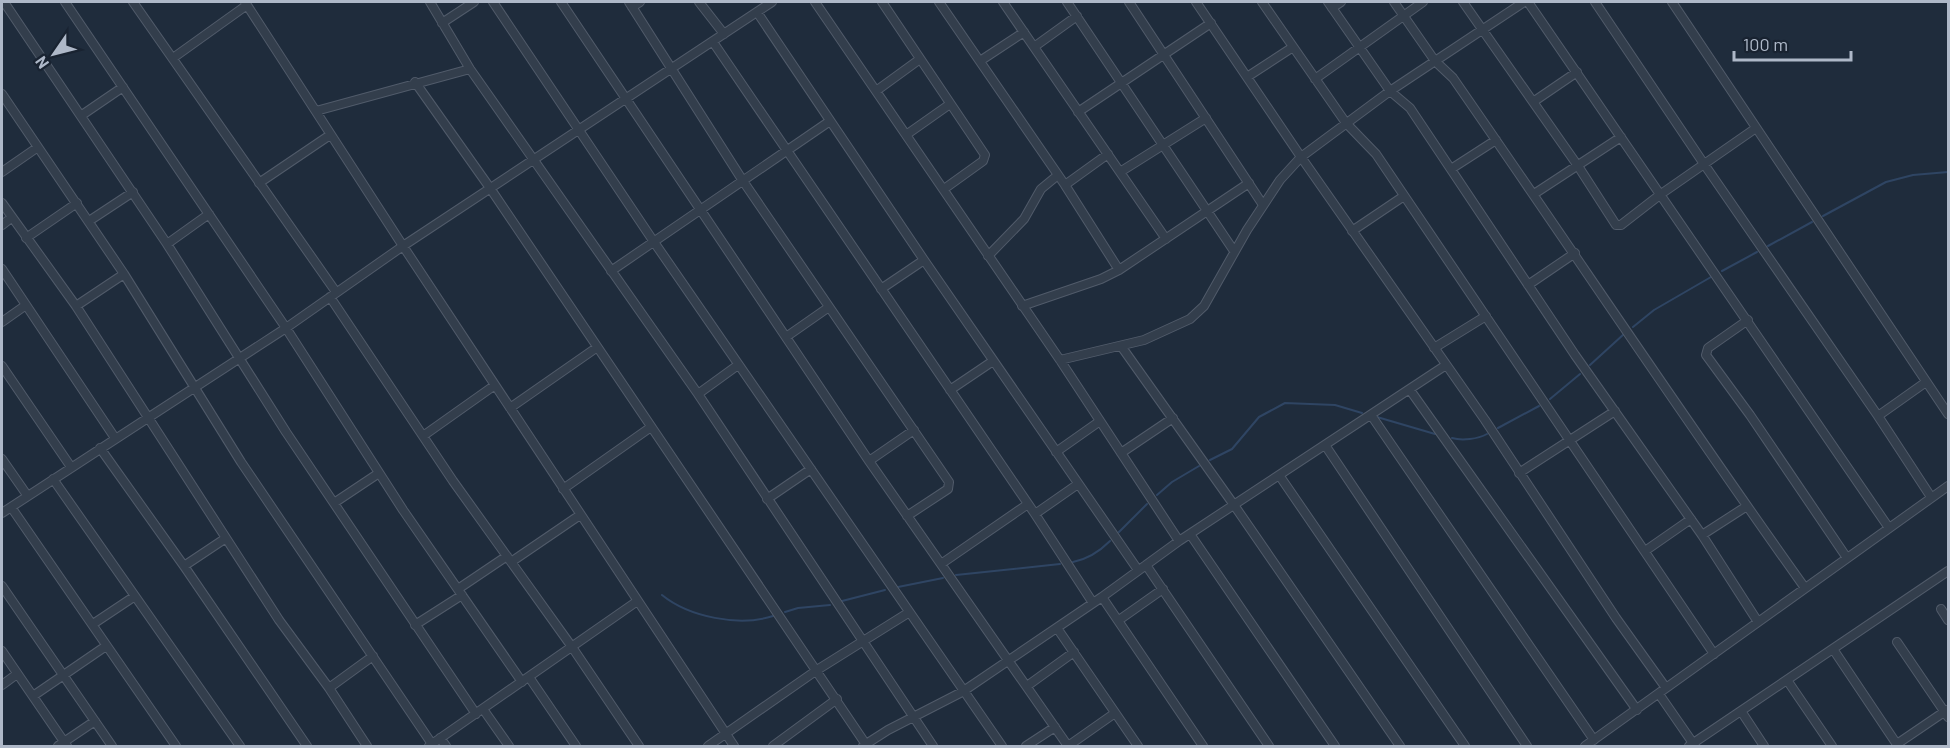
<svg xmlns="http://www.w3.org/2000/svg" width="1950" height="748" font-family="Barlow,sans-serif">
<rect width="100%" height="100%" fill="#1f2c3c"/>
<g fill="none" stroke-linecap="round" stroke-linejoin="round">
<path stroke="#2f4563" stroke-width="2" d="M1823,216L1886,182L1913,175L1948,172
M1768,246L1812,222
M1722,271L1757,252
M1633,327L1654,310L1711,277
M1590,365L1624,334
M1550,399L1580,374
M1377,417L1435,434
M1498,428L1539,406
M1452,438C1462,441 1478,439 1487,434
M1210,460L1232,449L1259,417L1285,403L1335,405L1362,413
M1157,495L1172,482L1199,466
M1119,532L1147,504
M1073,562C1088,559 1100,551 1110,541
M956,575L1060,564
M898,587L943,578
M662,595C689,617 739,627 773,616
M842,601L885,590
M785,612L798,608L830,605"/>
<defs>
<path id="minor" d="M4,2L167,244L286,432L476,714
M65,2L286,328L403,510L522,682
M133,2L336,292
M245,2L403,246L734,746
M430,2L470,69L698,394L933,746
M493,2L654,242L1002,746
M561,2L869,461L1068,746
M629,2L743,181L949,482L948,489L907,516
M699,2L724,34
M815,2L1060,360L1179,541
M882,2L985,155L983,161L944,189
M939,2L1065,185L1119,270
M1003,2L1166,239
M1067,2L1234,251
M1129,2L1263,205
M1196,2L1301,157L1485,420L1616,618L1666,688
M1262,2L1346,123L1376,154L1714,654
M1328,2L1390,91L1410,108L1575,355L1702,535L1758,622
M1394,2L1435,61L1453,78C1571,248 1685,420 1805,588
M1463,2L1578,166L1616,225H1621L1661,194L1756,128
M1528,2L1889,528
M1595,2L1704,164L1878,416L1931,497
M1672,2L1948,414
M632,7L640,2
M1332,8L1341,2
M757,12L924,260L1138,570
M442,23L474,2
M713,42L1035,514L1093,603
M1034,47L1077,16
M173,58L247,5
M980,61L1024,32
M1247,77L1293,47
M1315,79L1423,2
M415,82L490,188L867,746
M876,91L920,59
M2,94L124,274L241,462L432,744
M1533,102L1577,72
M316,111L470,69
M1078,112L1211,23
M82,115L123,87
M906,135L950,104
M1451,169L1496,140
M2,172L38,147
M1120,172L1206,118
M259,183L330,135
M1065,185L1108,154
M1534,194L1621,137
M2,203L76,306L279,620L329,688L367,746
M89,221L133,192
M2,225L11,218
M1352,231L1404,196
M26,238L77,203
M167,244L209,214
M988,256L1024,219L1041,189L1058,175
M2,269L115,438
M611,271L830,121
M1528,285L1575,253
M881,289L924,260
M330,297L453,481L572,647L639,746
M76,306L124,274
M1022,306L1101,279L1119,270L1249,183
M1748,320L1708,348L1706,355L1750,415L1847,558
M2,322L26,305
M786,337L829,307
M1121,346L1234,505L1400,746
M1434,348L1486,316
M1060,360L1144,340L1190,319L1204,306L1247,230L1280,180L1301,157L1390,91L1524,2
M2,366L71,467
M950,390L993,361
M1410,390L1637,710
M698,394L738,365
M510,408L596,348
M1371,415L1594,740
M1878,416L1926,382
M423,436L495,385
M1325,445L1527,746
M100,448L184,566L307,746
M1056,452L1100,421
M1121,453L1173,418
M2,459L27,495
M869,461L914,430
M1519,473L1615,411
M1279,475L1465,746
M53,479L240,746
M563,489L651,427
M767,499L811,469
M334,503L379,473
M11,507L176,746
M2,513L286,328L403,246L772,2
M1035,514L1078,484
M1190,534L1335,746
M1702,535L1747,506
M1645,551L1691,519
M511,562L580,515
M941,564L1028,504
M1146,565L1269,746
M184,566L226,538
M2,586L112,746
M458,589L507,556
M1102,597L1203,746
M1941,609L1948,620
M1119,620L1163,589
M93,624L135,596
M415,625L462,595
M1057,628L1138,746
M1897,642L1948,717
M1833,649L1898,746
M2,651L67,746
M529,677L576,746
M1787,680L1832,746
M2,685L17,674
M1027,686L1074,652
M329,688L373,656
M1659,694L1695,746
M33,696L106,646
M483,709L509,746
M1741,711L1764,746
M440,738L446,746
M1897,744L1947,710
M58,746L95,721
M429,746L636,602
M708,746L817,670L908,613
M773,746L837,699
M863,746L888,730L962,692L1102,597L1179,541L1446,365
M1026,746L1055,727
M1068,746L1115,713
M1585,746L1948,486
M1689,746L1948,571"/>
</defs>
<use href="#minor" stroke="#515b6a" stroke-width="10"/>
<use href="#minor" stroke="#333e4c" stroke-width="8"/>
</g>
<rect width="1950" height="748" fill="none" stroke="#aeb8c8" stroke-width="6"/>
<g transform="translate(54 54) rotate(235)" stroke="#192331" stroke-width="4.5" paint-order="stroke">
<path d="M0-4.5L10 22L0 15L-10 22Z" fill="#aeb8c8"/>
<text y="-9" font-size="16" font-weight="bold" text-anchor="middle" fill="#aeb8c8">N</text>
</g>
<path d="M1734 51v9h117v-9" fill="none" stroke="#aeb8c8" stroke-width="3"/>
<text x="1743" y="51" font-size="18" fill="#aeb8c8" stroke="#192331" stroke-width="4.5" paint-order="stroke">100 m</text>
</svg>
